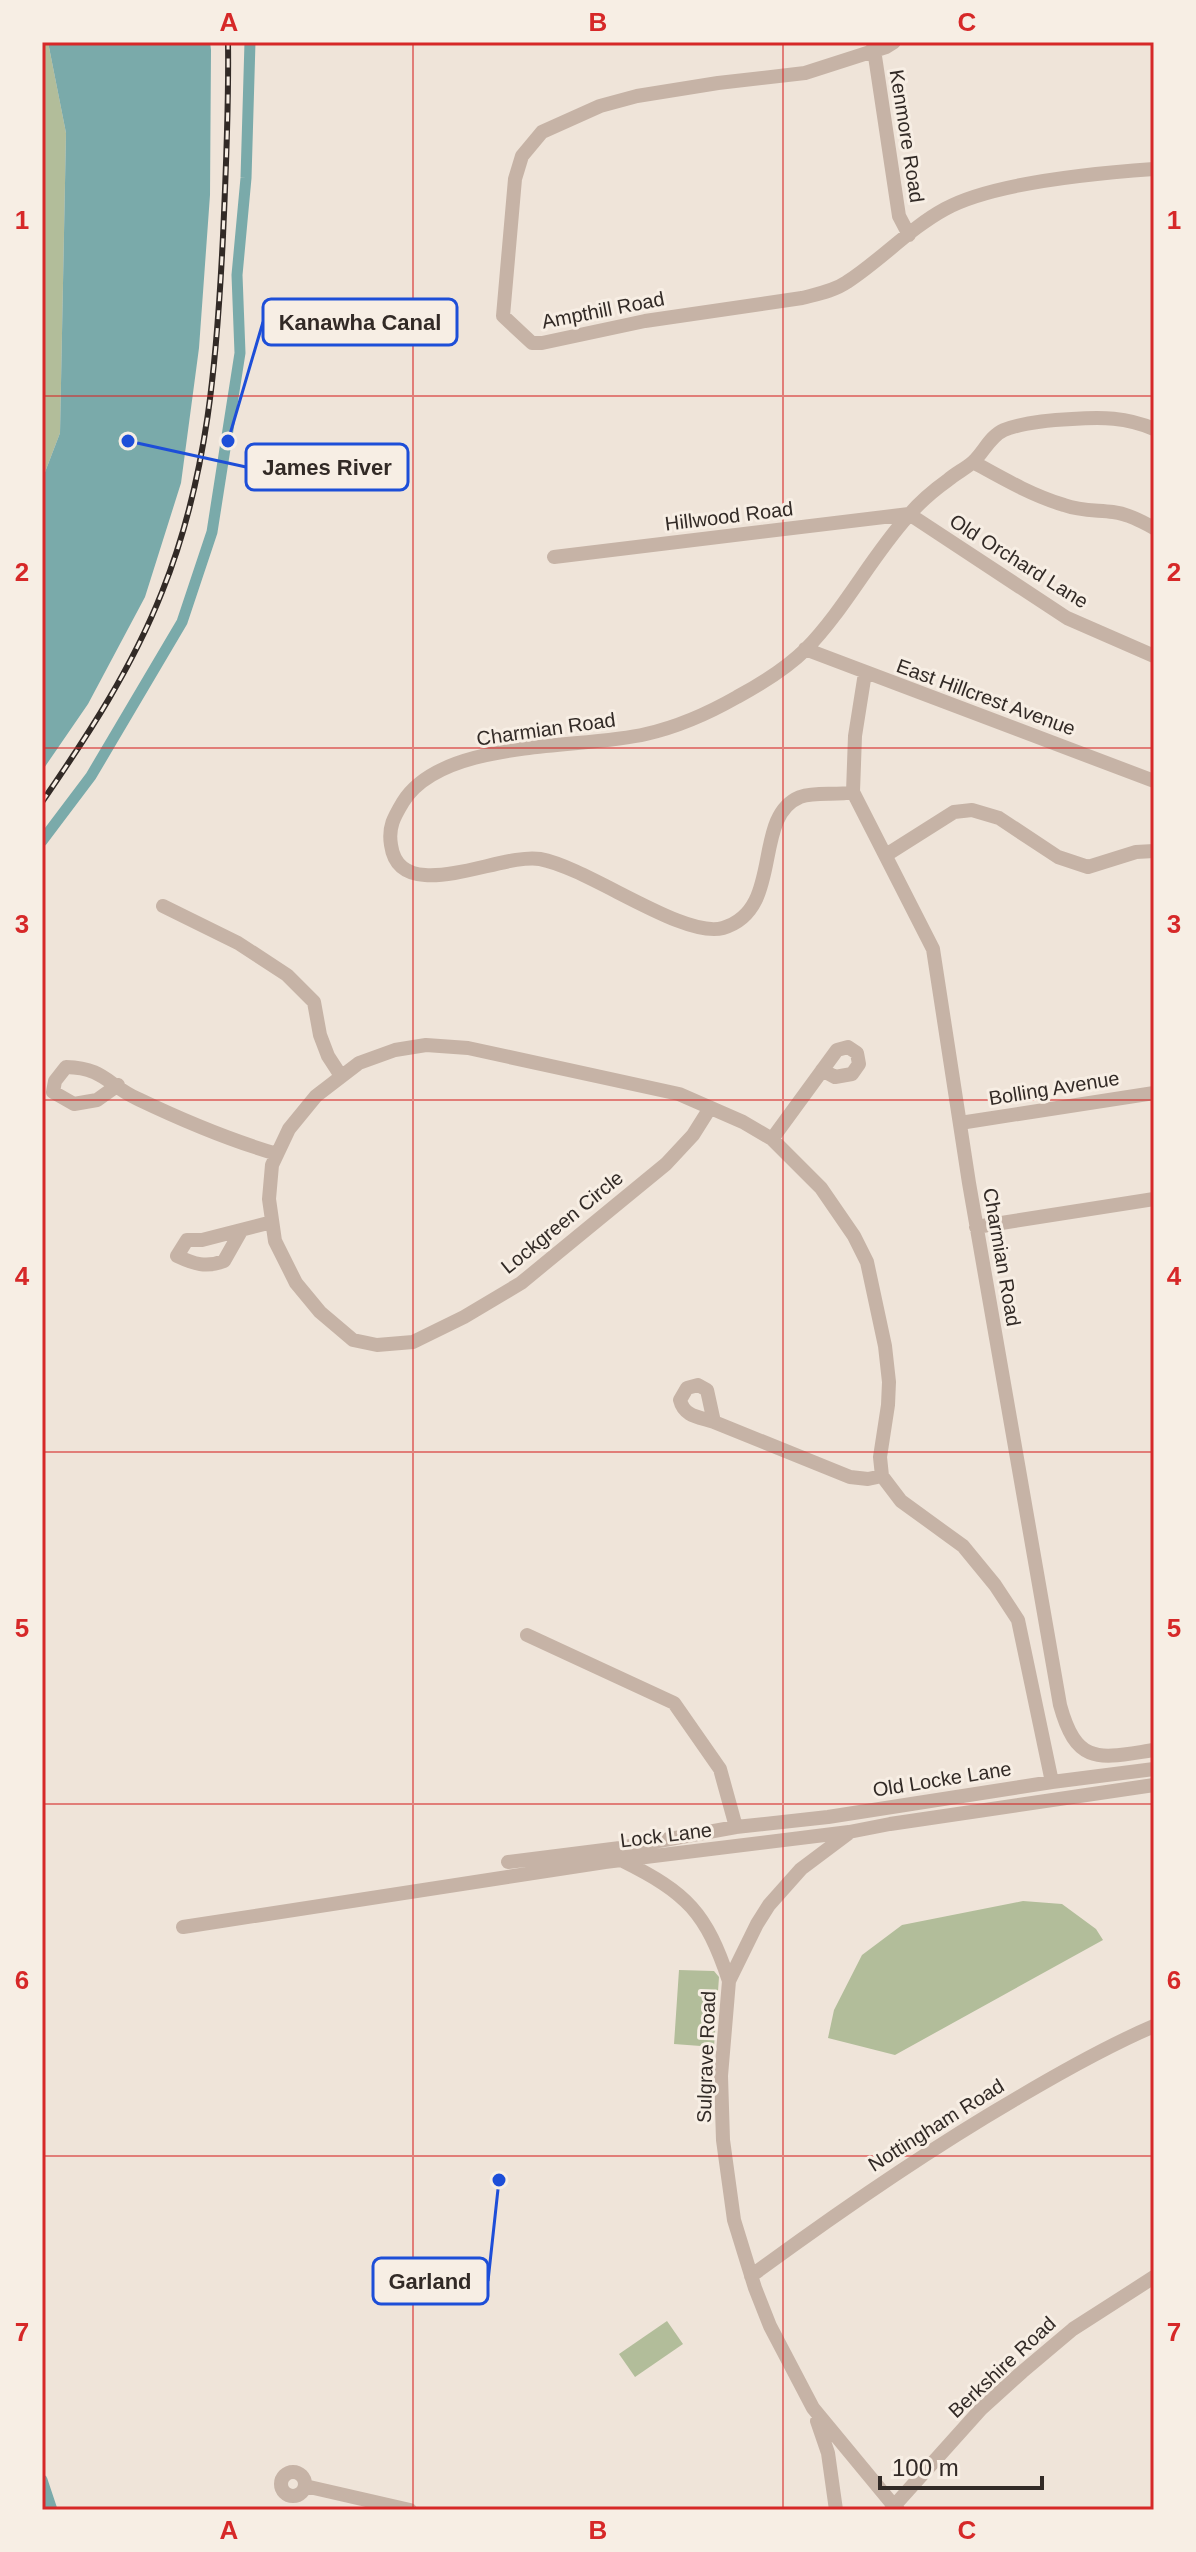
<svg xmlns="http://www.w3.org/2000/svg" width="1196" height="2552" font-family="Helvetica,sans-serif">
<rect width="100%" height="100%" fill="#efe4d9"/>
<path fill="#b2bd9a" d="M42,42H48L66,133L60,433L42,480Z
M1023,1901L1062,1904L1096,1929L1103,1940L895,2055L828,2038L834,2010L862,1955L902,1925Z
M679,1970L714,1971L719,1977L714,2047L674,2044Z
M667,2321L683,2344L635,2377L619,2354Z"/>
<path fill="#7aaaaa" d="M48,42H210L211,50L210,195L199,348L181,483L145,597L88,704L42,771V480L60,433L66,133Z"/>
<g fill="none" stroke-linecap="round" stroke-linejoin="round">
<path stroke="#7aaaaa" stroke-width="11" d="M42,841L91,776L182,622L212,532L240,353L237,275L246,178L250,42
M42,2480L52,2510"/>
<path stroke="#c6b3a6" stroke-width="14" d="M894,42L886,47L805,73L718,83L637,96L600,106L542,132L522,156L515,179L503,316L532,343H542L645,321L802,298C817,294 834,291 847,282C881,260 910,228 945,209C994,182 1097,173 1154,169
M873,43L899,216L909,235
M973,462C1002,478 1031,495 1064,505C1080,511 1096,510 1113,512C1128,514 1141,521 1154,528
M909,514L1067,618L1154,656
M554,557L909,514
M805,649L1154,781
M865,673L855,736L853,792L933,949L969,1183L1060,1705C1077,1767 1100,1758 1154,1750
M853,792C836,796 817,791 800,797C751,817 785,910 723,928C683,939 589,868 540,859C501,852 400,908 391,845C388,827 394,817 403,802C443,738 579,750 646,734C677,727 709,713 737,697C761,684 787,668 806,649C845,609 871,557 908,516C919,503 934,490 948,480C956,473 965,469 973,462C984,452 990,436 1004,430C1024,422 1051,420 1072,419C1102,417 1126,417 1154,429
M886,855L954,812L972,810L999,818L1058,857L1088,867L1136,852L1154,851
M163,906L238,943L287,975L314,1002L320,1035L328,1056L341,1076
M118,1085L97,1100L74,1104L53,1092L55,1081L66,1067C105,1068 107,1085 138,1099C184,1121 229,1140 277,1154
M710,1108L693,1135L666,1164L521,1283L464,1317L413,1342L377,1345L353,1340L320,1312L296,1283L275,1241L269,1199L272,1165L289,1129L316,1096L359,1063L395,1050L426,1045L468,1048L679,1094L743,1122L772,1139L821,1188L854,1236L867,1262L885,1346L889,1382L888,1405L880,1457L882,1476L901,1501L963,1546L995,1585L1018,1620L1052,1782
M960,1123L1154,1093
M772,1139L837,1050L848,1047L857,1053L859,1064L852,1074L835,1077L822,1070
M976,1227L1154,1199
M241,1231L224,1261C206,1268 194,1264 177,1256L187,1240H202L272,1222
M714,1422L707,1390L698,1385L687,1388L680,1400C684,1417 700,1417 714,1422L850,1477L868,1479L882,1476
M527,1635L674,1703L720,1769L736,1827
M849,1833L801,1869L769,1905L757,1924L729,1981L721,2076L723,2140L734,2220L755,2288L770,2326L813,2408L894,2506L891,2510
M623,1861C687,1893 706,1912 729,1981
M508,1862L620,1848L736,1827L828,1817L1052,1782L1154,1769
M183,1927L605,1862L849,1832L890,1824L1154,1785
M751,2276C838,2212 926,2151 1019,2097C1063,2071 1107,2046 1154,2026
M817,2421L828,2453L836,2510
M281 2484a12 12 0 1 1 24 0a12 12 0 1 1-24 0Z
M305,2486L410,2510
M898,2510L894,2506L981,2409L1022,2372L1073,2329L1154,2277"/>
<defs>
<path id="rail" d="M42,802C88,735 132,668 162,592C208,478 217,358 223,236C226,171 229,107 228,42"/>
</defs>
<use href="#rail" stroke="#322a26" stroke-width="6"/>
<use href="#rail" stroke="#f7eee4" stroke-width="3" stroke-dasharray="9" stroke-linecap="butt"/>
</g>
<path fill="none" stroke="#d62828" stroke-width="2" stroke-opacity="0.55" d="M413,42V2510M783,42V2510M42,396H1154M42,748H1154M42,1100H1154M42,1452H1154M42,1804H1154M42,2156H1154"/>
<g text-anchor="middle" stroke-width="6" stroke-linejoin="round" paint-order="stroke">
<g font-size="20" fill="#322a26" stroke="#f7eee4">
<text transform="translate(907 136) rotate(81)" y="7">Kenmore Road</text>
<text transform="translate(603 310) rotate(-11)" y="7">Ampthill Road</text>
<text transform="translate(729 516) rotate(-7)" y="7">Hillwood Road</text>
<text transform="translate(1019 561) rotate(32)" y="7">Old Orchard Lane</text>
<text transform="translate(986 697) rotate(20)" y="7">East Hillcrest Avenue</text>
<text transform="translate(546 729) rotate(-8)" y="7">Charmian Road</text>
<text transform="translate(1054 1088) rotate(-9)" y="7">Bolling Avenue</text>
<text transform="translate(562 1222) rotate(-39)" y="7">Lockgreen Circle</text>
<text transform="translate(1002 1257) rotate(80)" y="7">Charmian Road</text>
<text transform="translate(942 1779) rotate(-9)" y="7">Old Locke Lane</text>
<text transform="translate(666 1835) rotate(-7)" y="7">Lock Lane</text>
<text transform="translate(706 2057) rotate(-88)" y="7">Sulgrave Road</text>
<text transform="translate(936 2125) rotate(-32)" y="7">Nottingham Road</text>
<text transform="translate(1002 2367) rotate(-43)" y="7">Berkshire Road</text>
</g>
</g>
<path fill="none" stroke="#1d4ed8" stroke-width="3" d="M228 441L263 322M128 441L246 467M499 2180L488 2281"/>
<g fill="#1d4ed8" stroke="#f7eee4" stroke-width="3">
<circle cx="228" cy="441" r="8"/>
<circle cx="128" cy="441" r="8"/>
<circle cx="499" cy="2180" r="8"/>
</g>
<g fill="#f7eee4" stroke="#1d4ed8" stroke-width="3">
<rect x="263" y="299" width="194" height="46" rx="8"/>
<rect x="246" y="444" width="162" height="46" rx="8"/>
<rect x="373" y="2258" width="115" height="46" rx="8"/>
</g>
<g font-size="22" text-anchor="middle" font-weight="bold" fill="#322a26">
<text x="360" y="330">Kanawha Canal</text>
<text x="327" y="475">James River</text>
<text x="430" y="2289">Garland</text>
</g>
<rect width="1196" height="2552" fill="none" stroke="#f7eee4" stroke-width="88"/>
<path d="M880 2476v12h162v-12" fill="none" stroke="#322a26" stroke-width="4"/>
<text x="892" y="2476" font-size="24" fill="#322a26" stroke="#f7eee4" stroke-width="6" paint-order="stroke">100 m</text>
<rect x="44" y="44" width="1108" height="2464" fill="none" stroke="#d62828" stroke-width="3"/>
<g font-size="26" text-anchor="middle" font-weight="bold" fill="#d62828">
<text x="229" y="31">A</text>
<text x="598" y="31">B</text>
<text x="967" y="31">C</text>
<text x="22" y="229">1</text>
<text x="1174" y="229">1</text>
<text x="22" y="581">2</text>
<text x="1174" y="581">2</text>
<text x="22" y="933">3</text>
<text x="1174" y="933">3</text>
<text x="22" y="1285">4</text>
<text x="1174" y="1285">4</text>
<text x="22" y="1637">5</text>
<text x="1174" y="1637">5</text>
<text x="22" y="1989">6</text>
<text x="1174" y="1989">6</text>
<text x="22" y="2341">7</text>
<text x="1174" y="2341">7</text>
<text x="229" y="2539">A</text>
<text x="598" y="2539">B</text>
<text x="967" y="2539">C</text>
</g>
</svg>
